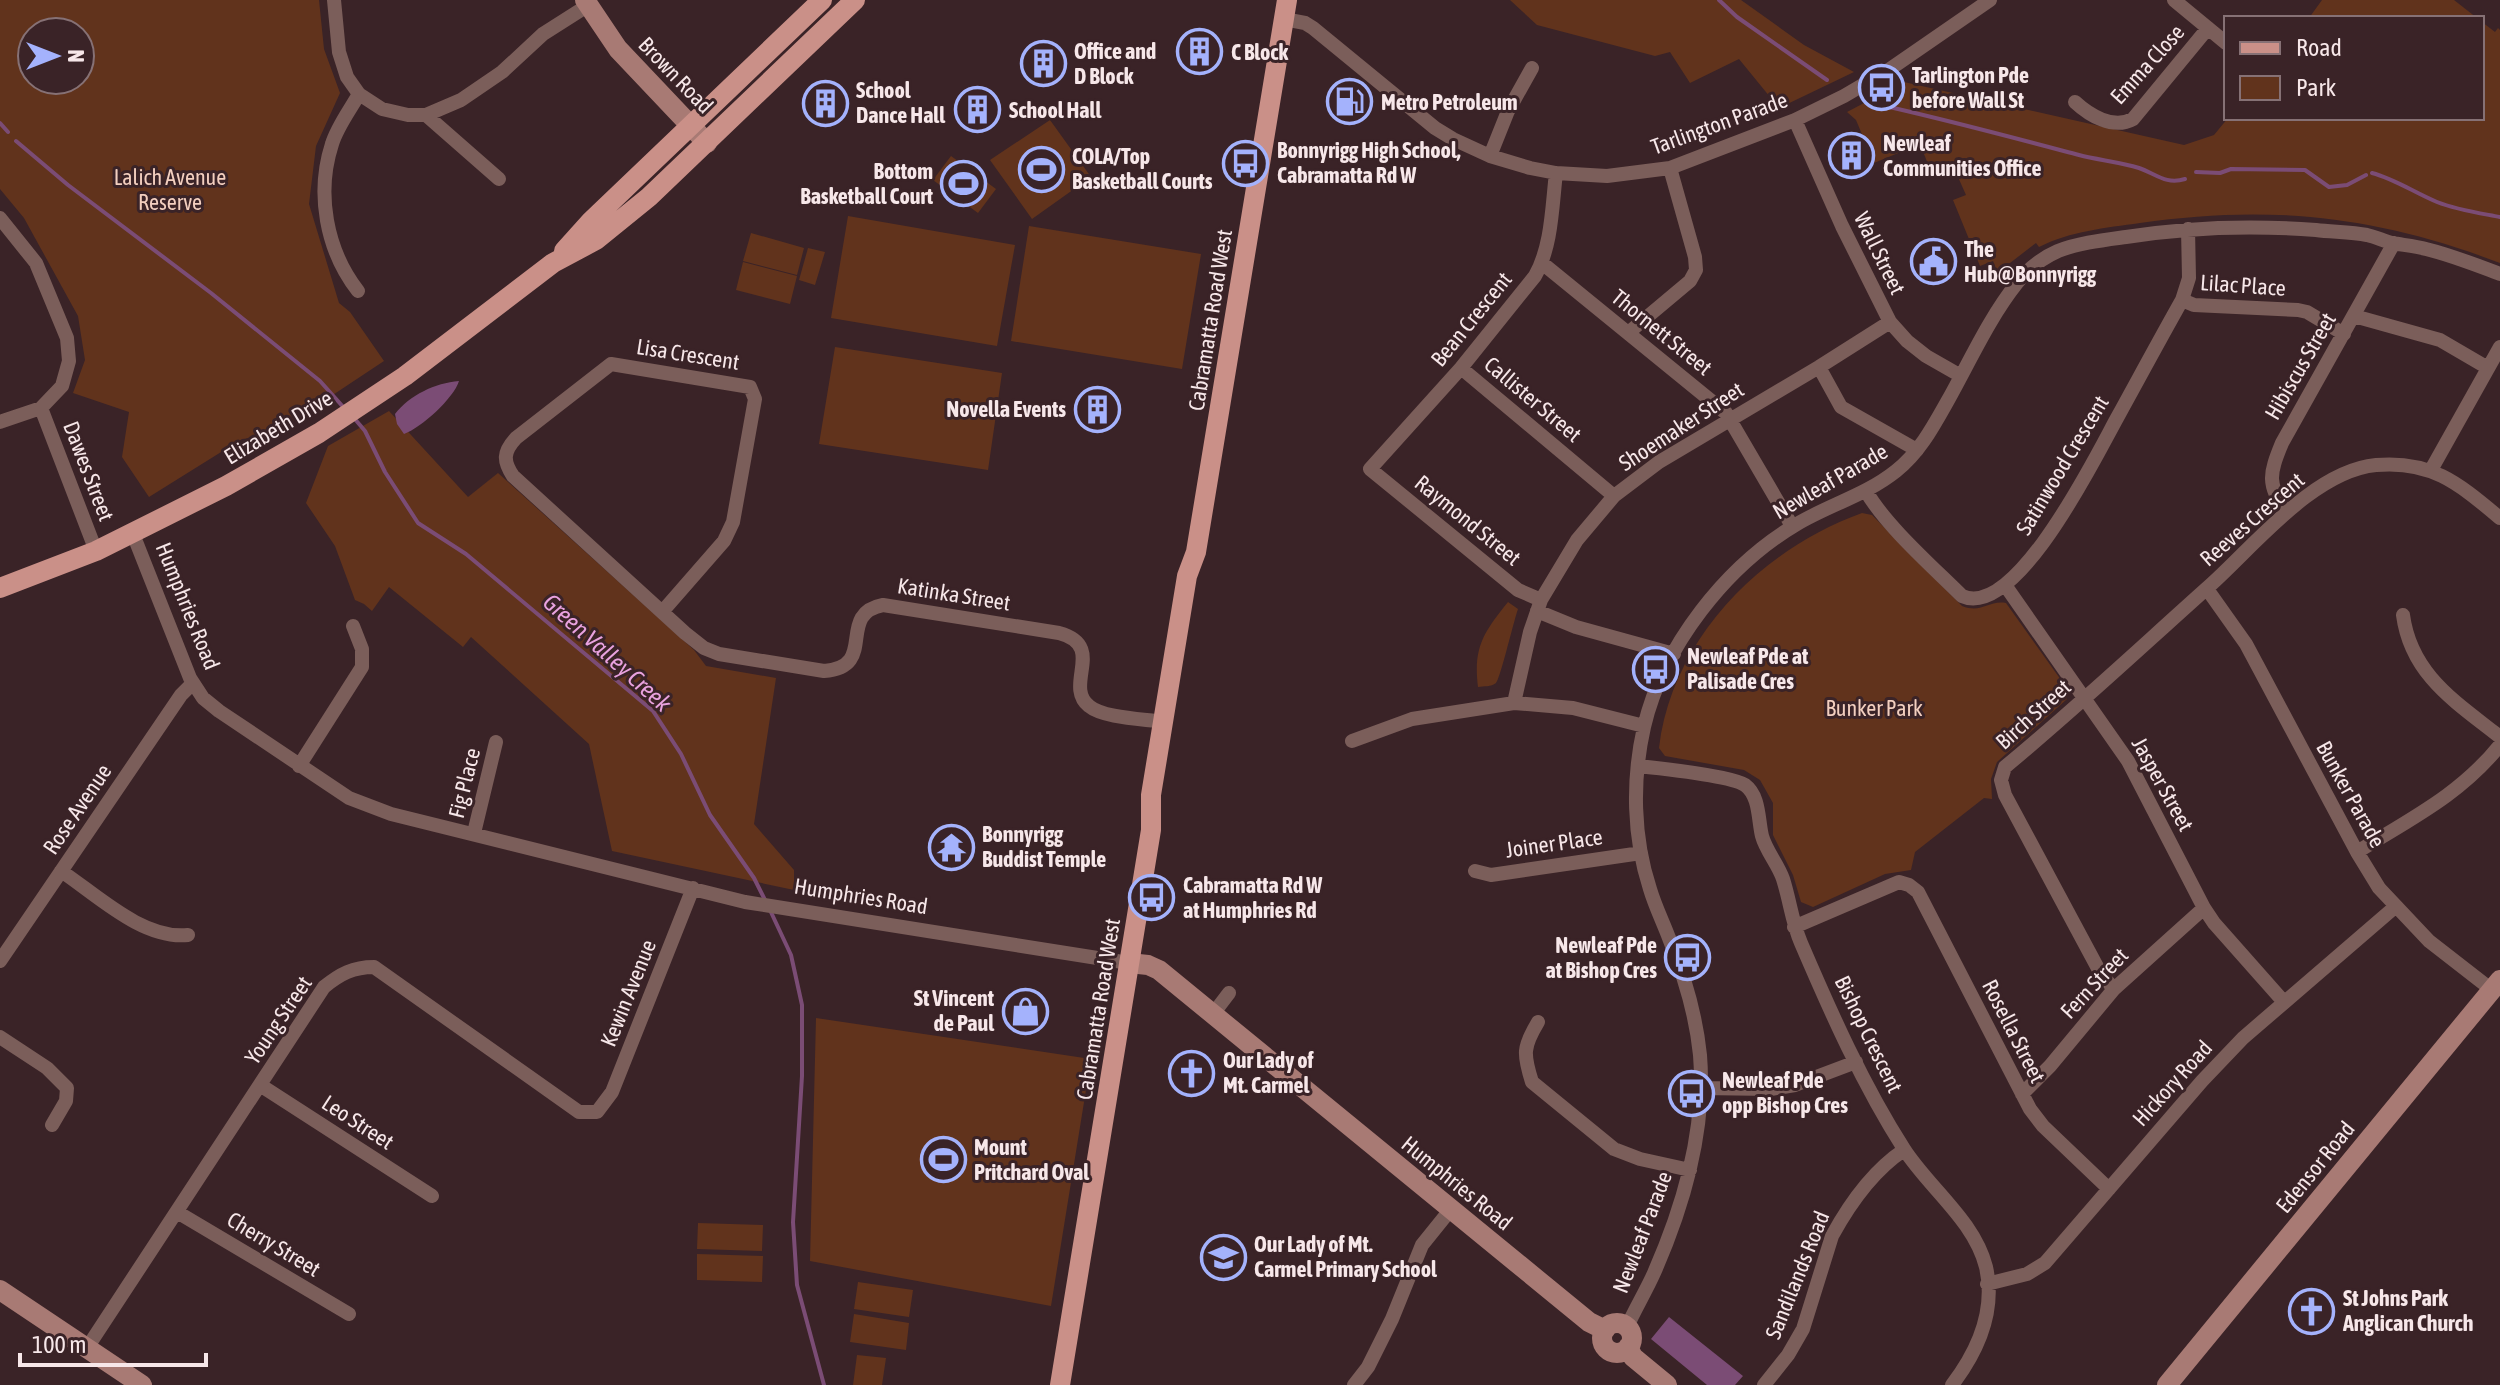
<svg xmlns="http://www.w3.org/2000/svg" width="2500" height="1385" font-family="'Asap Condensed',sans-serif">
<rect width="100%" height="100%" fill="#3a2327"/>
<path fill="#61331c" fill-rule="evenodd" d="M0,0H319L324,49L340,93L316,146L309,204L339,303L350,312L384,361L271,436L242,439L149,497L122,457L129,412L73,393L85,360L78,316L24,218L0,189ZM32,32H80V80H32Z
M1510,0H1741L1804,45L1854,72L1779,108L1739,59L1690,83L1670,52L1655,56L1537,25Z
M2322,0H2454L2477,18H2309Z
M2482,22L2495,32L2498,28L2500,30V263C2377,216 2270,204 2140,223C2105,228 2071,231 2039,247L2036,243L2010,263L1999,276L1993,261L1980,266L1953,200L1966,195L1954,168L1942,171L1939,164L1930,169L1920,144L1874,163L1856,120L1847,112L1904,82L2184,145L2214,135L2228,118H2482Z
M1050,120L1091,177L1032,219L990,160Z
M951,156L996,189L978,213L933,180Z
M848,216L1015,245L997,346L831,318Z
M1029,226L1201,254L1182,369L1011,341Z
M751,233L804,248L797,275L743,261Z
M808,248L825,252L815,285L799,280Z
M743,262L797,276L790,304L736,290Z
M835,347L1002,373L988,470L819,444Z
M389,411L468,497L498,473L694,650L706,666L776,678L754,824L794,870V890L612,851L589,744L471,637L463,647L389,587L372,611L364,604L355,600L335,546L306,503L328,446Z
M1862,513L1872,515L1962,606C1982,614 1988,600 2006,603L2066,687L2067,699L1997,762L1991,779L1992,799L1984,798L1915,852L1911,870L1885,874L1813,907L1801,902L1793,875L1773,835V803L1760,780L1744,770L1665,756L1659,748C1672,638 1762,549 1862,513Z
M1508,602L1518,609C1514,620 1500,680 1496,683C1491,687 1484,686 1478,687C1473,647 1484,632 1508,602Z
M816,1018L1091,1059L1051,1306L810,1261Z
M698,1223L763,1225L762,1251L697,1249Z
M697,1254L763,1256L762,1282L697,1280Z
M858,1282L913,1290L909,1317L854,1309Z
M854,1314L909,1323L906,1350L850,1342Z
M857,1355L886,1358L882,1385H853Z"/>
<path fill="#7b4c75" d="M459,381C454,398 421,428 404,434L397,424L395,414C410,395 435,383 459,381Z
M1669,1317L1743,1376L1735,1385H1707L1651,1339Z"/>
<g fill="none" stroke-linecap="round" stroke-linejoin="round">
<path stroke="#7b4c75" stroke-width="4" d="M1719,0L1737,17L1827,80
M1876,104C1944,119 2011,137 2079,155C2098,160 2120,162 2139,168C2156,174 2166,185 2185,179
M0,123L8,132
M16,141L68,185L211,293L320,381L345,409
M2196,172L2220,173L2231,169L2305,170L2329,187L2347,185L2366,175
M2372,173C2395,179 2415,193 2437,202C2457,210 2479,213 2500,217
M354,418L365,431L385,472L418,523L466,554L653,711L681,754L710,815L754,878L766,902
M770,910L791,955L802,1005V1076L793,1222L797,1285L824,1385"/>
<path stroke="#7b5e5a" stroke-width="14" d="M334,0L339,52L347,77L359,94L382,109L408,115H426L461,100L502,72L543,34L587,6
M2174,0L2226,43
M1284,19L1305,23L1313,28L1435,128L1453,139L1490,156L1530,168L1556,173L1607,176L1670,168L1795,120L1844,96L1890,69L1990,0
M2075,102C2089,115 2113,130 2133,119L2208,28
M426,115L499,179
M1795,120L1842,226L1890,322L1907,341L1926,356L1961,376
M1490,156L1508,111L1532,68
M0,218L36,263L67,338L69,361L62,386L41,408L0,422
M1542,263L1726,413L1792,526
M358,291C326,250 316,193 332,144C337,127 350,110 359,94
M2182,300L2194,305L2298,310L2307,312L2344,334
M2354,316L2440,340L2488,368
M1628,333L1690,281L1696,270L1695,257L1670,168
M1819,367L1841,407L1917,450
M1461,368L1614,496
M41,408L96,551
M2431,470L2500,347
M1866,491C1885,525 1934,568 1962,596C2016,620 2096,456 2117,418C2139,378 2160,339 2182,300L2189,278L2188,229
M2286,513C2267,483 2269,475 2282,443L2394,243
M133,534L190,678L203,698L219,711L349,798L391,814L745,902L1129,963
M2005,585L2128,761L2204,908L2214,923L2284,1002
M2207,589L2246,644L2357,852L2379,888L2429,941L2492,990
M1541,600L1518,590L1370,469L1461,368L1535,276C1552,246 1552,206 1556,173
M1537,611L1576,627L1674,654
M662,612L724,541L733,522L755,399L750,387L611,364L516,438C503,452 503,461 513,476L685,633L704,648L719,654L824,671C879,667 835,614 883,605L1059,633C1107,646 1063,685 1089,706C1103,718 1144,719 1163,722
M2403,615C2411,675 2456,702 2500,737
M1514,703L1530,632L1541,600L1577,540L1614,496L1659,462L1819,367L1890,322
M1352,741L1412,719L1514,703L1573,708L1644,726
M299,766L362,667V649L353,626
M1638,766C1657,768 1731,776 1745,785C1760,796 1758,820 1762,836C1766,851 1778,864 1783,879C1790,901 1792,922 1801,943C1831,1013 1863,1085 1904,1149C1929,1188 1974,1220 1986,1267C1996,1311 1978,1351 1952,1385
M474,833L496,742
M2357,852C2410,819 2460,795 2500,745
M61,871C97,895 143,940 188,935
M1475,871L1491,875L1641,853
M1794,927L1899,882L1909,885L1918,892L2030,1109L2043,1126L2109,1189
M0,961L181,695L193,683
M2114,989L2101,974L2005,795L2001,780L2005,767C2074,710 2139,649 2206,589C2251,550 2312,471 2376,465C2432,460 2459,484 2500,518
M1213,1014L1229,993
M1538,1022C1523,1047 1523,1054 1532,1082L1614,1149L1640,1159L1690,1170
M0,1037L47,1068L67,1088L66,1101L52,1125
M260,1085L432,1196
M1701,1088L1771,1089L1795,1085L1856,1062
M2022,1094L2050,1066L2114,989L2204,908
M177,1212L349,1314
M1987,1284L2027,1274L2045,1263L2202,1081L2243,1038L2395,907
M1627,1327C1635,1309 1646,1291 1654,1273C1684,1205 1706,1130 1700,1055C1696,1015 1684,975 1669,938C1663,922 1655,906 1650,889C1633,837 1632,780 1644,727C1663,646 1726,566 1797,524C1829,505 1866,495 1896,471C1919,453 1933,427 1947,402C1969,363 1989,318 2017,283C2028,269 2042,258 2058,251C2078,243 2104,240 2126,237C2189,227 2252,225 2316,230C2332,232 2351,232 2367,235C2376,237 2384,241 2392,243C2403,245 2415,246 2426,249C2451,255 2476,265 2500,274
M87,1348L324,987C340,974 353,967 374,967L579,1112H597L612,1092L693,888
M1354,1385L1368,1367L1392,1319L1422,1245L1451,1209
M1764,1385L1788,1355L1803,1329L1832,1236C1850,1203 1874,1170 1904,1150"/>
<path stroke="#a87a74" stroke-width="20" d="M585,0L618,49L707,143
M1129,963L1148,965L1159,970L1589,1322L1605,1330
M0,1290L142,1385
M1602 1338a15 15 0 1 1 30 0a15 15 0 1 1-30 0Z
M1628,1347L1633,1357L1667,1385
M2167,1385L2500,980"/>
<path stroke="#ca9088" stroke-width="20" d="M564,251L591,221L822,0
M0,588L96,551L226,486L319,433L405,376L553,263L596,240L649,197L855,0
M1060,1385L1151,830V795L1187,576L1196,552L1287,0"/>
</g>
<defs>
<symbol id="building-ring" viewBox="-11 -11 22 22"><circle r="9.5" fill="#3a2327" stroke="#a4b2fc" stroke-width="1.5"/><path d="M-4-6H4V6H1V3H-1V6H-4ZM-2.5-4.3h1.7v1.8h-1.7ZM.8-4.3h1.7v1.8H.8ZM-2.5-1h1.7V.8h-1.7ZM.8-1h1.7V.8H.8Z" fill="#a4b2fc"/></symbol>
<symbol id="bus-ring" viewBox="-11 -11 22 22"><circle r="9.5" fill="#3a2327" stroke="#a4b2fc" stroke-width="1.5"/><path d="M-5-6H5V4H4V6H2V4H-2V6H-4V4H-5ZM-3.5-4V0h7V-4ZM-3.5 1.2v1.5H-2V1.2ZM2 1.2v1.5H3.5V1.2Z" fill="#a4b2fc"/></symbol>
<symbol id="fuel-ring" viewBox="-11 -11 22 22"><circle r="9.5" fill="#3a2327" stroke="#a4b2fc" stroke-width="1.5"/><path d="M-5.5-6h7V0h2V4h1.3V-2.5L3-4.5l.8-.8L6-3V5H2.5V1h-1V6h-7ZM-4.2-4.7v3.2H.2V-4.7Z" fill="#a4b2fc"/></symbol>
<symbol id="stadium-ring" viewBox="-11 -11 22 22"><circle r="9.5" fill="#3a2327" stroke="#a4b2fc" stroke-width="1.5"/><path d="M0-5a6.5 5 0 1 0 0 10a6.5 5 0 1 0 0-10ZM-3.5-1.8h7v3.6h-7Z" fill="#a4b2fc"/></symbol>
<symbol id="civic-ring" viewBox="-11 -11 22 22"><circle r="9.5" fill="#3a2327" stroke="#a4b2fc" stroke-width="1.5"/><path d="M-.6-6.5H3V-4.5H.6V-3L4-1V1h2V6H-6V1h2V-1L-.6-3ZM-1.2 2.5V6h2.4V2.5Z" fill="#a4b2fc"/></symbol>
<symbol id="temple-ring" viewBox="-11 -11 22 22"><circle r="9.5" fill="#3a2327" stroke="#a4b2fc" stroke-width="1.5"/><path d="M0-6L5-2H3V0L6.5 2.5H4V6H1.5V3h-3V6H-4V2.5H-6.5L-3 0V-2H-5Z" fill="#a4b2fc"/></symbol>
<symbol id="shop-ring" viewBox="-11 -11 22 22"><circle r="9.5" fill="#3a2327" stroke="#a4b2fc" stroke-width="1.5"/><path d="M-5-2.5h2.3a2.7 3.5 0 0 1 5.4 0H5L5.5 6h-11ZM-1.5-2.5h3a1.5 2.3 0 0 0-3 0Z" fill="#a4b2fc"/></symbol>
<symbol id="church-ring" viewBox="-11 -11 22 22"><circle r="9.5" fill="#3a2327" stroke="#a4b2fc" stroke-width="1.5"/><path d="M-1.2-6h2.4v3.5h3.3v2.4h-3.3V6h-2.4V-.1h-3.3v-2.4h3.3Z" fill="#a4b2fc"/></symbol>
<symbol id="school-ring" viewBox="-11 -11 22 22"><circle r="9.5" fill="#3a2327" stroke="#a4b2fc" stroke-width="1.5"/><path d="M0-5L7-2L0 1L-7-2ZM-4 1L0 2.5L4 1V4Q0 6-4 4Z" fill="#a4b2fc"/></symbol>
</defs>
<g fill-rule="evenodd">
<use href="#building-ring" x="1174" y="26" width="51" height="51"/>
<use href="#building-ring" x="1018" y="38" width="51" height="51"/>
<use href="#bus-ring" x="1856" y="62" width="51" height="51"/>
<use href="#fuel-ring" x="1324" y="76" width="51" height="51"/>
<use href="#building-ring" x="800" y="78" width="51" height="51"/>
<use href="#building-ring" x="952" y="84" width="51" height="51"/>
<use href="#building-ring" x="1826" y="130" width="51" height="51"/>
<use href="#bus-ring" x="1220" y="138" width="51" height="51"/>
<use href="#stadium-ring" x="1016" y="144" width="51" height="51"/>
<use href="#stadium-ring" x="938" y="158" width="51" height="51"/>
<use href="#civic-ring" x="1908" y="236" width="51" height="51"/>
<use href="#building-ring" x="1072" y="384" width="51" height="51"/>
<use href="#bus-ring" x="1630" y="644" width="51" height="51"/>
<use href="#temple-ring" x="926" y="822" width="51" height="51"/>
<use href="#bus-ring" x="1126" y="872" width="51" height="51"/>
<use href="#bus-ring" x="1662" y="932" width="51" height="51"/>
<use href="#shop-ring" x="1000" y="986" width="51" height="51"/>
<use href="#church-ring" x="1166" y="1048" width="51" height="51"/>
<use href="#bus-ring" x="1666" y="1068" width="51" height="51"/>
<use href="#stadium-ring" x="918" y="1134" width="51" height="51"/>
<use href="#school-ring" x="1198" y="1232" width="51" height="51"/>
<use href="#church-ring" x="2286" y="1286" width="51" height="51"/>
</g>
<g text-anchor="middle" stroke-width="6" stroke-linejoin="round" paint-order="stroke">
<g font-size="22" font-weight="bold" fill="#f7e7e9" stroke="#3a2327" text-anchor="start">
<text x="1074" y="59">Office and<tspan x="1074" dy="25">D Block</tspan></text>
<text x="1231" y="60">C Block</text>
<text x="1912" y="83">Tarlington Pde<tspan x="1912" dy="25">before Wall St</tspan></text>
<text x="856" y="98">School<tspan x="856" dy="25">Dance Hall</tspan></text>
<text x="1381" y="110">Metro Petroleum</text>
<text x="1009" y="118">School Hall</text>
<text x="1883" y="151">Newleaf<tspan x="1883" dy="25">Communities Office</tspan></text>
<text x="1277" y="158">Bonnyrigg High School,<tspan x="1277" dy="25">Cabramatta Rd W</tspan></text>
<text x="1072" y="164">COLA/Top<tspan x="1072" dy="25">Basketball Courts</tspan></text>
<text x="933" y="179" text-anchor="end">Bottom<tspan x="933" dy="25">Basketball Court</tspan></text>
<text x="1964" y="257">The<tspan x="1964" dy="25">Hub@Bonnyrigg</tspan></text>
<text x="1066" y="417" text-anchor="end">Novella Events</text>
<text x="1687" y="664">Newleaf Pde at<tspan x="1687" dy="25">Palisade Cres</tspan></text>
<text x="982" y="842">Bonnyrigg<tspan x="982" dy="25">Buddist Temple</tspan></text>
<text x="1183" y="893">Cabramatta Rd W<tspan x="1183" dy="25">at Humphries Rd</tspan></text>
<text x="1657" y="953" text-anchor="end">Newleaf Pde<tspan x="1657" dy="25">at Bishop Cres</tspan></text>
<text x="994" y="1006" text-anchor="end">St Vincent<tspan x="994" dy="25">de Paul</tspan></text>
<text x="1223" y="1068">Our Lady of<tspan x="1223" dy="25">Mt. Carmel</tspan></text>
<text x="1722" y="1088">Newleaf Pde<tspan x="1722" dy="25">opp Bishop Cres</tspan></text>
<text x="974" y="1155">Mount<tspan x="974" dy="25">Pritchard Oval</tspan></text>
<text x="1254" y="1252">Our Lady of Mt.<tspan x="1254" dy="25">Carmel Primary School</tspan></text>
<text x="2343" y="1306">St Johns Park<tspan x="2343" dy="25">Anglican Church</tspan></text>
</g>
<g font-size="22" fill="#f7e7e9" stroke="#3a2327">
<text transform="translate(2147 64) rotate(-48)" y="8">Emma Close</text>
<text transform="translate(676 75) rotate(46)" y="8">Brown Road</text>
<text transform="translate(1719 123) rotate(-20)" y="8">Tarlington Parade</text>
<text transform="translate(1880 253) rotate(64)" y="8">Wall Street</text>
<text transform="translate(2243 285) rotate(4)" y="8">Lilac Place</text>
<text transform="translate(1471 319) rotate(-51)" y="8">Bean Crescent</text>
<text transform="translate(1210 320) rotate(-81)" y="8">Cabramatta Road West</text>
<text transform="translate(1662 332) rotate(39)" y="8">Thornett Street</text>
<text transform="translate(688 354) rotate(9)" y="8">Lisa Crescent</text>
<text transform="translate(2300 366) rotate(-60)" y="8">Hibiscus Street</text>
<text transform="translate(1533 399) rotate(40)" y="8">Callister Street</text>
<text transform="translate(1681 426) rotate(-33)" y="8">Shoemaker Street</text>
<text transform="translate(278 427) rotate(-31)" y="8">Elizabeth Drive</text>
<text transform="translate(2062 465) rotate(-59)" y="8">Satinwood Crescent</text>
<text transform="translate(89 471) rotate(69)" y="8">Dawes Street</text>
<text transform="translate(1830 481) rotate(-30)" y="8">Newleaf Parade</text>
<text transform="translate(2252 519) rotate(-41)" y="8">Reeves Crescent</text>
<text transform="translate(1468 520) rotate(39)" y="8">Raymond Street</text>
<text transform="translate(954 594) rotate(9)" y="8">Katinka Street</text>
<text transform="translate(188 606) rotate(68)" y="8">Humphries Road</text>
<text transform="translate(2033 714) rotate(-42)" y="8">Birch Street</text>
<text transform="translate(464 783) rotate(-76)" y="8">Fig Place</text>
<text transform="translate(2163 784) rotate(61)" y="8">Jasper Street</text>
<text transform="translate(2351 794) rotate(61)" y="8">Bunker Parade</text>
<text transform="translate(77 809) rotate(-56)" y="8">Rose Avenue</text>
<text transform="translate(1554 843) rotate(-8)" y="8">Joiner Place</text>
<text transform="translate(861 896) rotate(9)" y="8">Humphries Road</text>
<text transform="translate(2094 983) rotate(-47)" y="8">Fern Street</text>
<text transform="translate(628 993) rotate(-68)" y="8">Kewin Avenue</text>
<text transform="translate(1098 1009) rotate(-81)" y="8">Cabramatta Road West</text>
<text transform="translate(278 1020) rotate(-56)" y="8">Young Street</text>
<text transform="translate(2014 1031) rotate(63)" y="8">Rosella Street</text>
<text transform="translate(1869 1034) rotate(64)" y="8">Bishop Crescent</text>
<text transform="translate(2172 1083) rotate(-48)" y="8">Hickory Road</text>
<text transform="translate(358 1122) rotate(33)" y="8">Leo Street</text>
<text transform="translate(2315 1167) rotate(-51)" y="8">Edensor Road</text>
<text transform="translate(1457 1183) rotate(39)" y="8">Humphries Road</text>
<text transform="translate(1642 1232) rotate(-69)" y="8">Newleaf Parade</text>
<text transform="translate(274 1244) rotate(31)" y="8">Cherry Street</text>
<text transform="translate(1797 1275) rotate(-68)" y="8">Sandilands Road</text>
</g>
<g font-size="22" fill="#f3cfbf" stroke="#3a2327">
<text x="170" y="185">Lalich Avenue<tspan x="170" dy="25">Reserve</tspan></text>
<text x="1874" y="716">Bunker Park</text>
</g>
<g font-size="24" font-style="italic" fill="#e9a2df" stroke="#3a2327">
<text transform="translate(607 653) rotate(42)" y="8">Green Valley Creek</text>
</g>
</g>
<rect x="2224" y="16" width="260" height="104" fill="#3a2327" stroke="#867175" stroke-width="2"/>
<rect x="2240" y="42" width="40" height="12" fill="#ca9088" stroke="#867175" stroke-width="2"/>
<text x="2296" y="56" font-size="24" fill="#f7e7e9">Road</text>
<rect x="2240" y="76" width="40" height="24" fill="#61331c" stroke="#867175" stroke-width="2"/>
<text x="2296" y="96" font-size="24" fill="#f7e7e9">Park</text>
<g transform="translate(56 56) rotate(90)"><circle r="38" fill="#3a2327" stroke="#867175" stroke-width="2"/>
<path d="M0-6L14 30L0 20L-14 30Z" fill="#a4b2fc"/>
<text y="-12" font-size="22" font-weight="bold" text-anchor="middle" fill="#f7e7e9">N</text>
</g>
<path d="M20 1353v12h186v-12" fill="none" stroke="#f7e7e9" stroke-width="4"/>
<text x="32" y="1353" font-size="24" fill="#f7e7e9" stroke="#3a2327" stroke-width="6" paint-order="stroke">100 m</text>
</svg>
